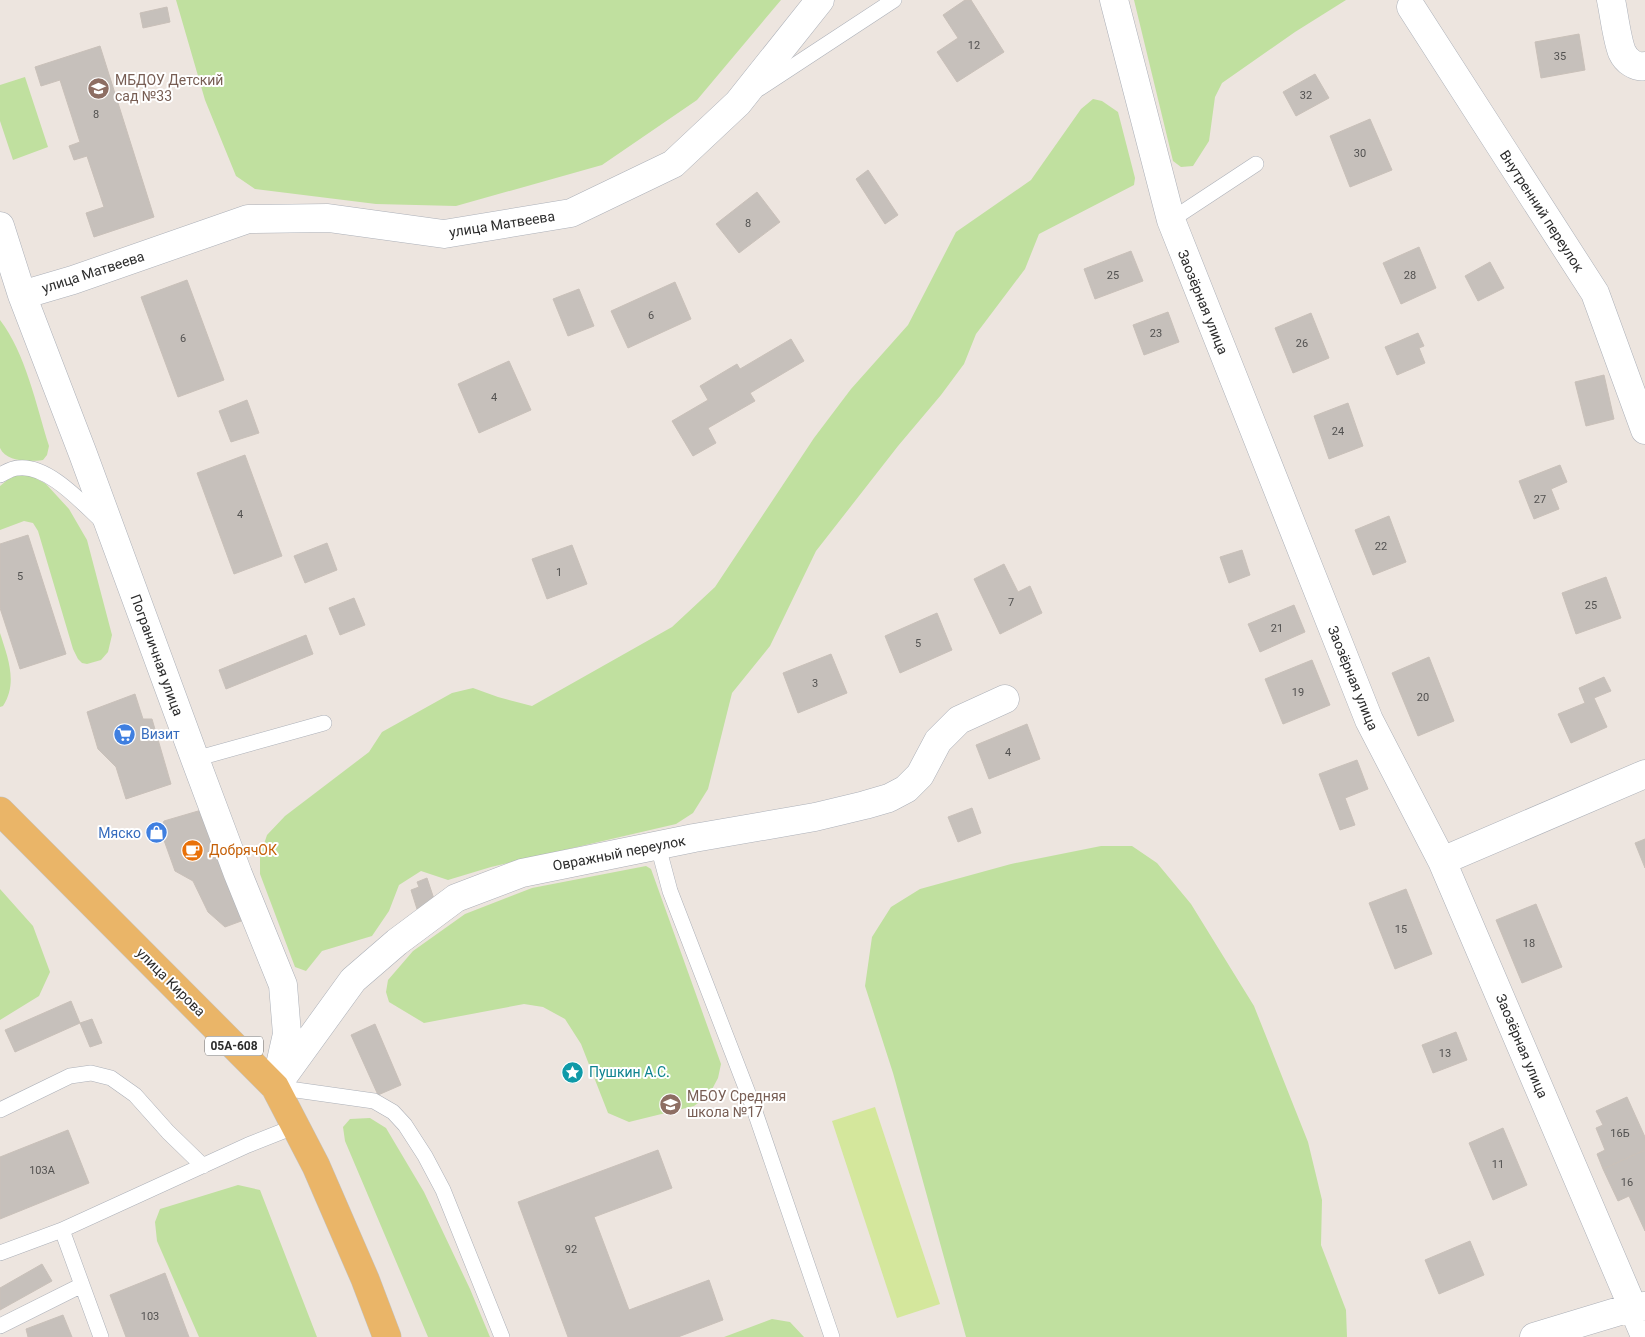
<svg xmlns="http://www.w3.org/2000/svg" width="1645" height="1337" font-family="Roboto,sans-serif">
<rect width="100%" height="100%" fill="#ede5df"/>
<path fill="#c0e09f" d="M176,0H781L697,100L602,165L456,206L376,204L255,189L236,176L205,100Z
M1134,0H1346L1295,32L1222,83L1215,97L1209,141L1193,166L1181,167L1173,161Z
M25,77L48,147L13,160L0,121V85Z
M1093,99L1102,101L1118,112L1135,178L1134,185L1039,234L1025,269L976,334L964,364L941,395L898,446L816,551L770,646L732,693L708,789L693,813L676,824L491,867L448,880L421,871L399,885L389,911L372,936L322,951L306,971L295,967L260,874V856L267,835L285,816L369,752L382,732L452,693L473,688L498,697L532,706L672,627L715,587L814,438L851,389L908,325L956,232L1031,180L1081,109Z
M0,320C26,354 36,405 49,446L47,455L43,460C29,462 6,462 0,448Z
M19,475L32,476L46,484L69,509L87,540L112,635L108,652L101,660L87,664L82,663L78,659L73,649L38,531L33,523L24,521L0,530V486L11,477Z
M0,633C8,658 18,683 3,706L0,707Z
M1101,846H1132L1157,863L1191,904L1254,1006L1308,1142L1322,1200L1321,1245L1346,1310L1347,1337H966L893,1073L865,986L872,937L891,907L920,889L1011,864Z
M646,866L651,869L721,1064L718,1078L709,1095L694,1106L629,1122L608,1113L581,1044L565,1019L543,1007L524,1004L424,1023L389,1002L386,992L388,980L413,951L465,914L532,888Z
M0,889L33,926L50,972L39,996L0,1020Z
M370,1118L386,1128L424,1192L470,1289L490,1337H428L345,1141L343,1127L350,1119Z
M238,1185L260,1190L317,1337H199L157,1241L155,1222L160,1209Z
M772,1319L790,1322L804,1337H724Z"/>
<path fill="#d4e79c" d="M875,1107L940,1304L897,1318L832,1121Z"/>
<path fill="#c6c0bb" stroke="#c9c0b9" d="M965,0H971L1004,52L957,82L937,52L958,38L943,15Z
M167,7L170,22L143,28L140,13Z
M1579,34L1585,70L1541,78L1535,42Z
M100,46L154,217L94,237L86,213L104,207L87,156L74,160L69,146L80,142L60,80L41,86L35,67Z
M1315,74L1329,98L1296,116L1283,92Z
M1370,119L1392,170L1350,187L1330,136Z
M868,170L898,215L885,224L856,179Z
M757,192L780,222L739,253L716,224Z
M1419,247L1436,288L1401,304L1383,263Z
M1131,251L1143,281L1095,299L1084,269Z
M1490,262L1504,288L1478,301L1465,276Z
M187,280L224,380L178,397L141,297Z
M675,282L691,319L628,348L611,311Z
M579,289L594,326L568,336L553,299Z
M1168,312L1179,342L1144,355L1133,325Z
M1311,313L1329,358L1293,373L1275,328Z
M1418,333L1424,346L1419,348L1425,363L1397,375L1385,347Z
M791,339L804,361L750,393L755,401L708,428L716,443L693,456L672,421L708,400L700,386L737,364L740,369Z
M509,361L531,410L479,433L458,384Z
M1604,375L1614,419L1586,426L1575,382Z
M247,400L259,433L231,442L219,411Z
M1348,403L1363,446L1329,459L1314,416Z
M245,455L282,556L234,574L197,473Z
M1560,465L1567,482L1551,489L1559,509L1534,519L1519,481Z
M1389,516L1406,562L1373,575L1355,530Z
M28,535L66,654L20,669L0,608V544Z
M327,543L337,570L305,583L294,556Z
M572,545L587,584L547,599L532,559Z
M1242,550L1250,575L1229,583L1220,557Z
M1004,564L1018,592L1030,586L1042,613L1000,634L974,579Z
M1606,577L1621,618L1576,634L1562,593Z
M354,598L365,625L340,635L329,608Z
M1294,605L1305,632L1260,652L1248,624Z
M937,613L952,650L900,673L885,636Z
M306,635L313,654L226,689L219,670Z
M831,654L847,693L798,713L783,673Z
M1429,657L1454,721L1418,736L1392,673Z
M1312,660L1330,705L1283,724L1265,679Z
M1604,677L1611,691L1594,698L1607,727L1571,743L1558,714L1585,703L1579,688Z
M135,694L143,719H152L171,784L126,799L116,767L98,749L87,712Z
M1027,724L1040,759L989,779L976,745Z
M1357,760L1368,789L1345,798L1355,825L1340,830L1319,774Z
M972,808L981,833L958,842L948,817Z
M205,809L252,917L225,927L208,912L193,881L175,871L160,829L164,821Z
M1645,839V868L1635,843Z
M427,878L435,902L417,909L411,890L419,887L417,882Z
M1406,889L1432,954L1395,969L1369,903Z
M1536,904L1562,967L1522,983L1496,920Z
M71,1001L80,1023L15,1052L5,1030Z
M92,1019L102,1043L90,1047L80,1023Z
M375,1024L401,1085L378,1095L351,1035Z
M1456,1032L1467,1060L1433,1073L1422,1045Z
M1627,1097L1645,1137V1150L1603,1169L1597,1154L1605,1150L1596,1128L1603,1125L1596,1111Z
M1503,1128L1527,1185L1493,1200L1469,1143Z
M68,1130L89,1183L0,1219V1157Z
M658,1150L672,1188L594,1217L629,1310L709,1280L723,1320L678,1337H568L518,1202Z
M1645,1150V1231L1629,1196L1618,1201L1603,1169Z
M1470,1241L1484,1275L1439,1294L1425,1260Z
M42,1264L52,1281L0,1310V1288Z
M165,1273L189,1337H126L110,1295Z
M63,1315L72,1337H28L26,1329Z"/>
<g fill="none" stroke-linecap="round" stroke-linejoin="round">
<defs>
<path id="service" d="M760,88L894,0
M1171,220L1256,164
M0,475C6,472 12,468 18,468C48,464 83,504 103,522
M195,759L324,723
M658,846L670,891L753,1106L832,1337
M275,1087L374,1101L393,1112L405,1125L425,1156L443,1190L502,1337
M0,1110L70,1076L91,1073L111,1078L135,1095L168,1132L203,1166
M62,1230L101,1337
M0,1253L62,1230L248,1145L296,1126
M0,1326L82,1285"/>
<path id="minor" d="M1114,0L1171,220L1369,720L1442,861L1645,1336
M1611,0C1614,14 1617,40 1622,52C1626,61 1636,68 1645,66
M1411,7L1595,293L1645,430
M0,226L22,295L83,454L195,759L238,874L283,985L287,1034L275,1087
M22,295L73,280L248,219L328,218L444,234L571,213L673,164L738,103L820,0
M1442,861L1645,774
M282,1078L353,980L397,942L456,898L522,873L694,838L815,817L865,805L889,798L906,789L920,775L938,741L959,720L1005,699
M1534,1337L1633,1307L1645,1306"/>
<path id="primary" d="M0,811L275,1087L316,1166L365,1279L387,1337"/>
</defs>
<use href="#service" stroke="#acb0b8" stroke-width="16"/>
<use href="#minor" stroke="#acb0b8" stroke-width="29"/>
<use href="#primary" stroke="#c4c4c4" stroke-width="29"/>
<use href="#service" stroke="#fff" stroke-width="15"/>
<use href="#minor" stroke="#fff" stroke-width="28"/>
<use href="#primary" stroke="#eab568" stroke-width="28"/>
</g>
<defs>
<symbol id="school-disc" viewBox="-11 -11 22 22"><circle r="9.5" fill="#8d6e63" stroke="#fff"/><path d="M0-5L7-2L0 1L-7-2ZM-4 1L0 2.5L4 1V4Q0 6-4 4Z" fill="#fff"/></symbol>
<symbol id="supermarket-disc" viewBox="-11 -11 22 22"><circle r="9.5" fill="#3f7fe0" stroke="#fff"/><path d="M-6-5.5h2.5l.6 2H6L4.5 2H-2.5L-4.4-4H-6ZM-1.5 3.2a1.3 1.3 0 1 0 .1 0ZM3 3.2a1.3 1.3 0 1 0 .1 0Z" fill="#fff"/></symbol>
<symbol id="shop-disc" viewBox="-11 -11 22 22"><circle r="9.5" fill="#3f7fe0" stroke="#fff"/><path d="M-5-2.5h2.3a2.7 3.5 0 0 1 5.4 0H5L5.5 6h-11ZM-1.5-2.5h3a1.5 2.3 0 0 0-3 0Z" fill="#fff"/></symbol>
<symbol id="cafe-disc" viewBox="-11 -11 22 22"><circle r="9.5" fill="#e8710a" stroke="#fff"/><path d="M-5.5-4.5H6V0H3Q3 3.5 0 3.5H-2.5Q-5.5 3.5-5.5 0ZM3-3.2v2h1.7v-2ZM-6 4.5H4V6H-6Z" fill="#fff"/></symbol>
<symbol id="sight-disc" viewBox="-11 -11 22 22"><circle r="9.5" fill="#0f9aa8" stroke="#fff"/><path d="M0-6L1.8-2.2L6-1.7L2.9 1.2L3.7 5.4L0 3.3L-3.7 5.4L-2.9 1.2L-6-1.7L-1.8-2.2Z" fill="#fff"/></symbol>
</defs>
<g fill-rule="evenodd">
<use href="#school-disc" x="86" y="76" width="25" height="25"/>
<use href="#supermarket-disc" x="112" y="722" width="25" height="25"/>
<use href="#shop-disc" x="144" y="820" width="25" height="25"/>
<use href="#cafe-disc" x="180" y="838" width="25" height="25"/>
<use href="#sight-disc" x="560" y="1060" width="25" height="25"/>
<use href="#school-disc" x="658" y="1092" width="25" height="25"/>
</g>
<g text-anchor="middle" stroke-width="4" stroke-linejoin="round" paint-order="stroke">
<g font-size="11" fill="#525150">
<text x="974" y="49">12</text>
<text x="1560" y="60">35</text>
<text x="1306" y="99">32</text>
<text x="96" y="118">8</text>
<text x="1360" y="157">30</text>
<text x="748" y="227">8</text>
<text x="1113" y="279">25</text>
<text x="1410" y="279">28</text>
<text x="651" y="319">6</text>
<text x="1156" y="337">23</text>
<text x="183" y="342">6</text>
<text x="1302" y="347">26</text>
<text x="494" y="401">4</text>
<text x="1338" y="435">24</text>
<text x="1540" y="503">27</text>
<text x="240" y="518">4</text>
<text x="1381" y="550">22</text>
<text x="559" y="576">1</text>
<text x="20" y="580">5</text>
<text x="1011" y="606">7</text>
<text x="1591" y="609">25</text>
<text x="1277" y="632">21</text>
<text x="918" y="647">5</text>
<text x="815" y="687">3</text>
<text x="1298" y="696">19</text>
<text x="1423" y="701">20</text>
<text x="1008" y="756">4</text>
<text x="1401" y="933">15</text>
<text x="1529" y="947">18</text>
<text x="1445" y="1057">13</text>
<text x="1620" y="1137">16Б</text>
<text x="1498" y="1168">11</text>
<text x="42" y="1174">103А</text>
<text x="1627" y="1186">16</text>
<text x="571" y="1253">92</text>
<text x="150" y="1320">103</text>
</g>
<rect fill="#fff" stroke="#6b6b6b" stroke-width="1" x="205" y="1036.5" width="58" height="19" rx="4"/>
<g font-size="12" font-weight="bold" fill="#2c2c2c">
<text x="234" y="1050">05А-608</text>
</g>
<g font-size="14" fill="#785e54" stroke="#fff" text-anchor="start">
<text x="115" y="85">МБДОУ Детский<tspan x="115" dy="16">сад №33</tspan></text>
<text x="687" y="1101">МБОУ Средняя<tspan x="687" dy="16">школа №17</tspan></text>
</g>
<g font-size="14" fill="#2c2c2c" stroke="#fff">
<text transform="translate(1542 211) rotate(57)" y="5">Внутренний переулок</text>
<text transform="translate(502 224) rotate(-9)" y="5">улица Матвеева</text>
<text transform="translate(93 272) rotate(-18)" y="5">улица Матвеева</text>
<text transform="translate(1203 302) rotate(68)" y="5">Заозёрная улица</text>
<text transform="translate(157 655) rotate(70)" y="5">Пограничная улица</text>
<text transform="translate(1353 678) rotate(68)" y="5">Заозёрная улица</text>
<text transform="translate(619 853) rotate(-11)" y="5">Овражный переулок</text>
<text transform="translate(171 982) rotate(45)" y="5">улица Кирова</text>
<text transform="translate(1522 1046) rotate(67)" y="5">Заозёрная улица</text>
</g>
<g font-size="14" fill="#366cbe" stroke="#fff" text-anchor="start">
<text x="141" y="739">Визит</text>
<text x="141" y="838" text-anchor="end">Мяско</text>
</g>
<g font-size="14" fill="#c56008" stroke="#fff" text-anchor="start">
<text x="209" y="855">ДобрячОК</text>
</g>
<g font-size="14" fill="#0d838f" stroke="#fff" text-anchor="start">
<text x="589" y="1077">Пушкин А.С.</text>
</g>
</g>
</svg>
